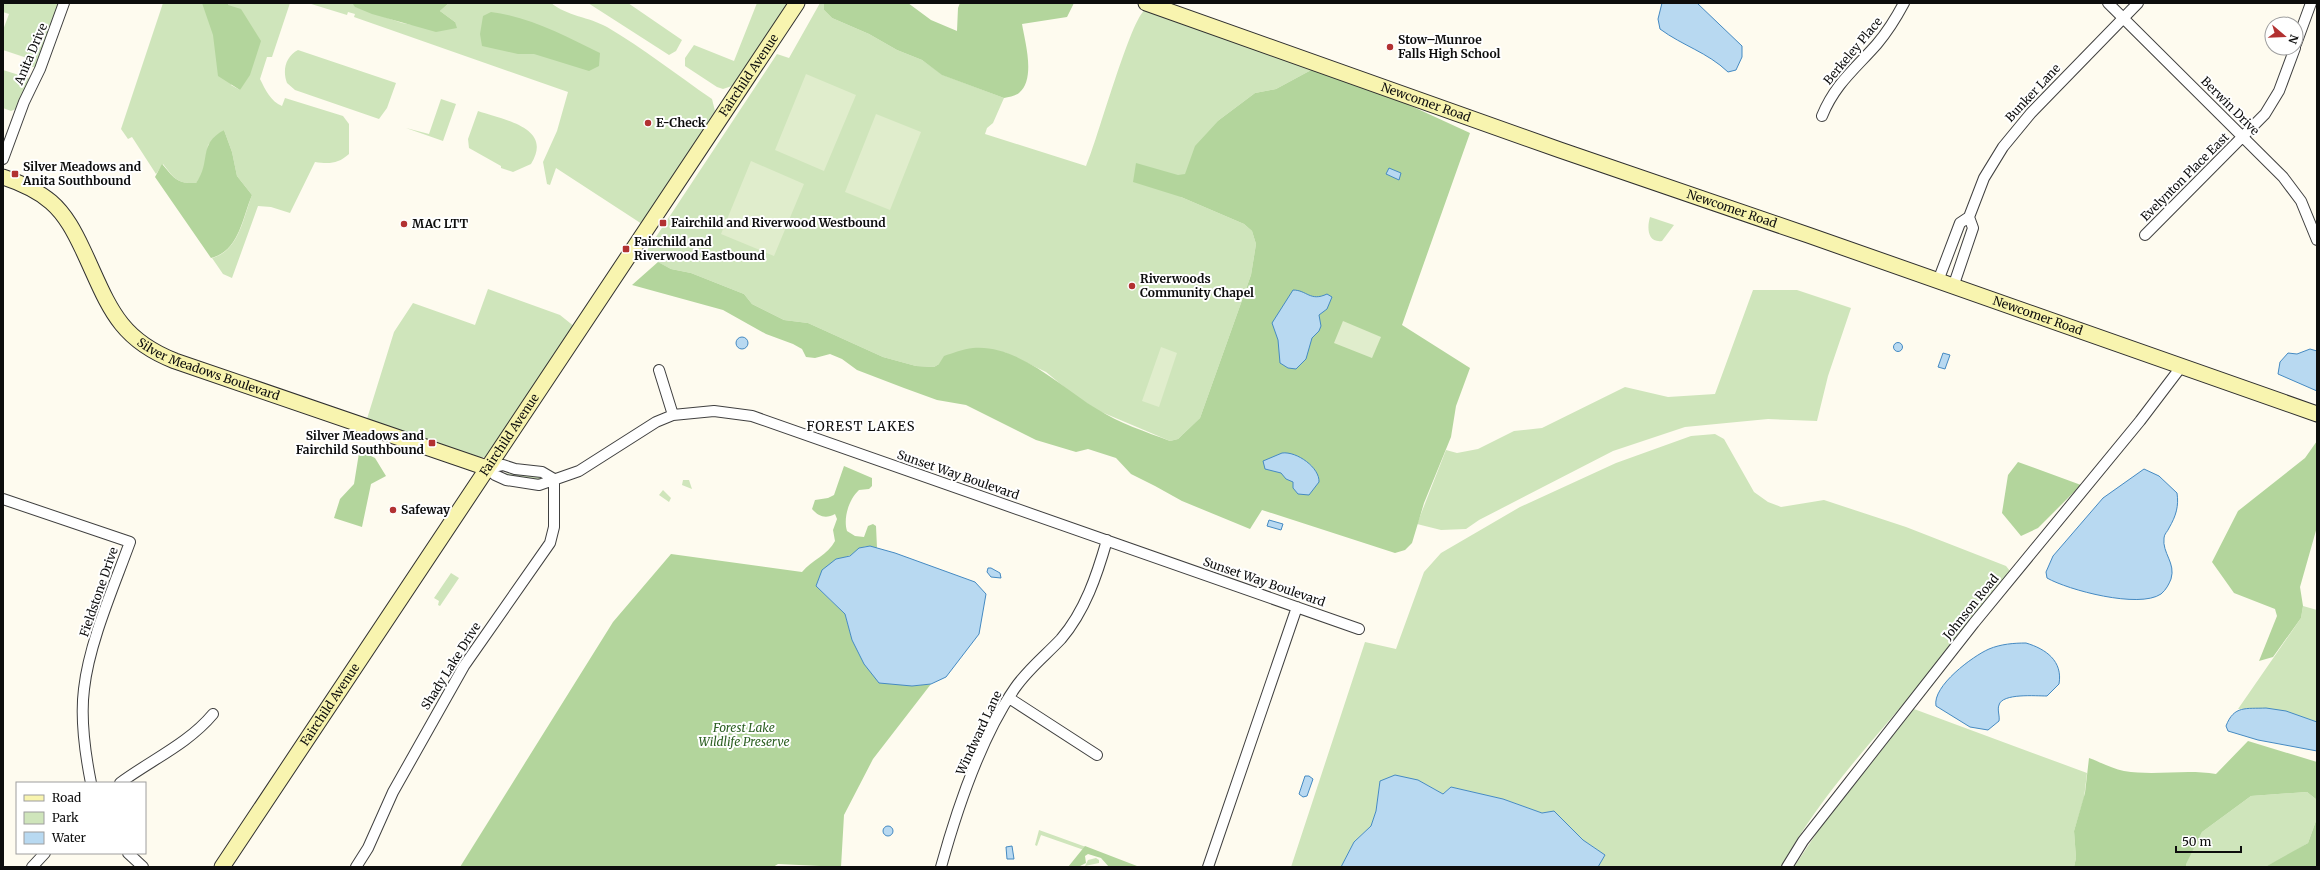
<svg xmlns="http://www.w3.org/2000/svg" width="2320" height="870" font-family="Merriweather,serif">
<rect width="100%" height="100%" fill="#fefbef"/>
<path fill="#cfe5bb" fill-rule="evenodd" d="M3,3H59L37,67H31L33,60L3,50V30L9,14L3,12Z
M163,3H290L272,57H267L260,79C265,89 271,102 282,106L285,98L343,116L349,124V154C338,164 329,164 315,162L290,213L271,207L258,206L232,278L223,274L212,258C239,251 243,218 252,195L237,176L232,152L224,130L208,145L204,172L196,183C177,184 174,178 163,164L156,174L132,137L128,139L121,129ZM244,67L240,90L231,85Z
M308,3H352L356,7L402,23L419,26L455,22L440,11L449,3H551C567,16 589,17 607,27C643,48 677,75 712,99L715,111L642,224L556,168L550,185L547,184L543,162L557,131L568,92L354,17L355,14L348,12L347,15Z
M588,3H628L682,40L676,51L669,55Z
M757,3H791L732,86L723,89L717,87L685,66V58L694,45L734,61Z
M820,3H824V10L832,18L869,34L897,50L922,60L943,75L1004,98L993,123L987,128L985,134L1086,166C1097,142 1131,16 1146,9L1313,69L1276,89L1255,93L1219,120L1181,197L1244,224L1252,231L1256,244L1251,275L1200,418L1178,439L1170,441L1099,411L1074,395L1046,372L1004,352L939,364L934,367L916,366L883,357L808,323L784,320L752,304L744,294L691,273L671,269L644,255L777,54L789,58Z
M298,50L396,83L387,108L379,119L295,90L287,83C282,70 286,56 298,50Z
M3,70L32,79L16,109L11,111L3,108Z
M441,99L456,104L443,141L406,128L429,134Z
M478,111C503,120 554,127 531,164L513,172L501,168V166L469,148L468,139Z
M1650,217L1674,225L1662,241C1647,243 1647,227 1650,217Z
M488,289L560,315L575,327L486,457L472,458L366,422L394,332L413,303L475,325Z
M1753,290H1797L1851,308L1828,376L1817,421L1768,419L1685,427L1613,451L1479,520L1466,529L1441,530L1417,524L1446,450L1457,453L1478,449L1514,431L1542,428L1625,387L1668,397L1715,394Z
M1715,434L1724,439L1754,492L1768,502L1781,507L1824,500L1906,527L2006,566L2010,571C2003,589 1972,622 1959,638C1899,714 1827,782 1781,867H1598L1605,855L1583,840L1554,811L1542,813L1503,799L1451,787L1443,794L1418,780L1380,781L1376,811L1371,826L1354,842L1341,867H1291L1365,642L1396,649L1424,572L1441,553L1520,507L1616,463L1691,436Z
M504,473L540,477L541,479L531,481L503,474Z
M683,480H689L692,489L682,485Z
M663,490L671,498L669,502L659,495Z
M451,573L459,578L440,606L438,605L439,601L434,598Z
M2303,606L2317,610V722C2290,712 2267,708 2238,709L2301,618Z
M1914,709L2087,773L2084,798L2074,831L2076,858L2074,867H1794L1818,831Z
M2307,792L2317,800V818L2308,843L2283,858L2265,867H2186L2185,864L2202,832L2251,796Z
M1039,830L1086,847L1084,850L1041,835L1037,846L1035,845Z
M1096,858L1099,860V863L1085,866L1088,860Z"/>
<path fill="#b3d59c" d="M202,3H228V5L241,9L261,41L250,75L240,90L218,76L213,35Z
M352,3H449L440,11L455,22L457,28L436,32L372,14L355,7Z
M824,3H908L931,20L957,31L958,8L960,3H1074L1067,17L1022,24C1025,42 1036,79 1019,93C1015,96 1009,97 1004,98L942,75L922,60L897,50L869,34L832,18L824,10Z
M491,12C530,17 565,36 600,53L599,66L589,71L534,54H518L482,46L480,34L483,16Z
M1313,69L1396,99L1470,133L1402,325L1470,368L1456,406L1451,437L1424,503L1412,543L1405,550L1395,553L1262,510L1250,529L1182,501L1155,486L1131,474L1116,458L1088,449L1076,452L1036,440L966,405L937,400L904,388L857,370L842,359L830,354L815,358L806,357L802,349L793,344L766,334L723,310L632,285L658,262L671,269L691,273L744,294L752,304L784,320L808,323L883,357L916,366L934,367L939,364L944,356C953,353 963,349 973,348C1018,344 1061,387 1097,409C1119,423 1146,432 1170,441L1178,439L1200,418L1251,275L1256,244L1252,231L1244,224L1181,197L1133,182L1136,163L1178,175L1185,174L1195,146L1219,120L1255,93L1276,89Z
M224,130L232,152L237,176L252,195C242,219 239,251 211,258L155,177L162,164C174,178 177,184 196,183C212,161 197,145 224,130Z
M2317,441V527L2300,587L2303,606L2301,618L2273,657L2259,661L2277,616L2275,609L2234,593L2212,562L2238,511L2305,458Z
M363,452L375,458L386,476L371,484L362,527L334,518L340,499L354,484L359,453Z
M2018,462L2081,485L2038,528L2021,536L2002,513L2008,475Z
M844,466L872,478V486L869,489L859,490C849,499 843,518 847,531L855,536L864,537L868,526L873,524L876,526L877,548C858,543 861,552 848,556C844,558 840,558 836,559L816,586L845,614L852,640L912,686L931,684L873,759L844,815L841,867L778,864L773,867H460L613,622L671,554L802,572C812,560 828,555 835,541L833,530L837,519L835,514C826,519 819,517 812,509L815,500L828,498L834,495Z
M2248,741L2317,762V800L2307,792L2251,796L2202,832L2186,864V867H2074L2076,858L2074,831L2085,793L2089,758C2100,762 2113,769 2124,771C2155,776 2185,769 2216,774Z
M2317,818V867H2265L2308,843Z
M1085,846L1137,866V867H1109L1101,858L1088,854L1085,856L1086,863L1078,867H1068Z"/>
<path fill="#e0edcc" d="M806,74L856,95L824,171L775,150Z
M876,114L921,132L890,210L845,192Z
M751,161L804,184L774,256L721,234Z
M1343,321L1381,337L1372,358L1334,343Z
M1161,347L1177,353L1159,407L1142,401Z"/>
<path fill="#b8d9f1" stroke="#458ac2" d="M1662,3H1697L1742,46V57L1736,70L1728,72C1707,52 1683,46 1660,29L1658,19Z
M1389,168L1401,173L1399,180L1386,174Z
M1293,290C1307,290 1310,302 1327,294L1332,297L1327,309L1319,315L1321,326L1319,331L1312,338L1306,359L1296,369L1288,368L1280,363L1278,340L1272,323Z
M736 343a6 6 0 1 1 12 0a6 6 0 1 1-12 0Z
M1893.5 347a4.5 4.5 0 1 1 9 0a4.5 4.5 0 1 1-9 0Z
M2310,349L2317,351V391L2278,374L2280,362L2288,353L2297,354Z
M1943,353L1950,355L1945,369L1938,367Z
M1282,453C1297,451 1320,468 1319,482L1309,495L1298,494L1293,488V482L1286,479L1281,473L1265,469L1263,461Z
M2144,469L2159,476L2177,493C2179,506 2176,516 2169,528C2168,531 2164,534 2164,538C2162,553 2176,563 2171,579C2169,584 2166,590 2161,594C2139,609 2068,590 2047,578L2046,572L2053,556L2103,498Z
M1269,520L1283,524L1281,530L1267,526Z
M870,546L895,553L975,582L986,594L979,634L946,677L931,684L912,686L879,683L864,664L852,640L845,614L816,586L822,570L836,559L850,556L859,548Z
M988,568H991L1000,573L1001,578L991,577L987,572Z
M2026,643C2046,649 2063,661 2059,684L2047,696C2036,696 2002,693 1999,705C1997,710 2000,716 1999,721L1988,730L1970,727L1936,706C1932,686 1973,656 1989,649C2001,644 2014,643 2026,643Z
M2266,708L2286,711L2317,722V751L2258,740L2228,731L2226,726C2234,705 2246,709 2266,708Z
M1395,775L1418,780L1443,794L1451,787L1503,799L1542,813L1554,811L1583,840L1605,855L1598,867H1341L1354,842L1371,826L1376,811L1380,781Z
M1305,776H1309L1313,779L1307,796L1303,797L1299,794Z
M883 831a5 5 0 1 1 10 0a5 5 0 1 1-10 0Z
M1012,846L1014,859H1007L1006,847Z"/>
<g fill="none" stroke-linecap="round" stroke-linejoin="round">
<defs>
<path id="street" d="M2108,3L2283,177L2301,201L2317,240
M2296,44L2311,3
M1822,116C1835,84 1855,69 1877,44C1888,31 1896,18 1904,3
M3,159L24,102L40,69L64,3
M2145,235L2265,114L2279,91L2295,48
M1938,281L1960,223L1969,217
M1953,287L1973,228L1969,217L1984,178L2003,147L2031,113L2138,3
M659,370L673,415
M487,468L495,475L506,480L539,485L579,471L656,422L673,415L714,411L752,416L1359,629
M487,468L503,465L515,469L542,472L554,479
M3,499L130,542C114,586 89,643 84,689C80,720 85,753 91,783
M1009,698L1097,755
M120,783C151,760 188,744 213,714
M128,853L143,867
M32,867L45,853
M356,867L368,848L393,792L464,666L550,543L554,527V479
M941,867C957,809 981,737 1015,688C1028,669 1046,655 1061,639C1085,611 1097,575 1107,540
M1208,867L1297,607
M1787,867L1803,841L1847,785L1974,623L2140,421L2181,367"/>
<g id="secondary">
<path id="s1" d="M1146,3L1560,150L1808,235L2317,414"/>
<path id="s2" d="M3,177C21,183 37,190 51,202C66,215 75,233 83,250C108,303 116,338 175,361L487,468"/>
<path id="s3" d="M222,867L797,3"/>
</g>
</defs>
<use href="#street" stroke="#404040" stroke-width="12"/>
<use href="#secondary" stroke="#2f2f2f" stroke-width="17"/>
<use href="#street" stroke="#fff" stroke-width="10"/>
<use href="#secondary" stroke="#f8f4af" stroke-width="15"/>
</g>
<g fill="#b23131" stroke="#fff" stroke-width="1.5">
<circle cx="1390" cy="47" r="4"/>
<circle cx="648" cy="123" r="4"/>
<rect x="11" y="170" width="8" height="8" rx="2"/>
<rect x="659" y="219" width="8" height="8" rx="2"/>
<circle cx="404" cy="224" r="4"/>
<rect x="622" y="245" width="8" height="8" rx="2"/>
<circle cx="1132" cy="286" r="4"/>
<rect x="428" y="439" width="8" height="8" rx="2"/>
<circle cx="393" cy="510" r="4"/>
</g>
<g text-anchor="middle" stroke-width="4" stroke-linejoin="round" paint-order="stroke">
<g font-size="12" font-weight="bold" fill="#0d0d0d" stroke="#fff" text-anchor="start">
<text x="1398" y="44">Stow–Munroe<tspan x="1398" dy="14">Falls High School</tspan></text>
<text x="656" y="127">E-Check</text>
<text x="23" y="171">Silver Meadows and<tspan x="23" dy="14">Anita Southbound</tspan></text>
<text x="671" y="227">Fairchild and Riverwood Westbound</text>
<text x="412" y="228">MAC LTT</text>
<text x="634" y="246">Fairchild and<tspan x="634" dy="14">Riverwood Eastbound</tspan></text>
<text x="1140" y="283">Riverwoods<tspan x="1140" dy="14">Community Chapel</tspan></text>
<text x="424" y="440" text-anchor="end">Silver Meadows and<tspan x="424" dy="14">Fairchild Southbound</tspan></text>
<text x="401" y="514">Safeway</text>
</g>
<g font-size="12" fill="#0d0d0d" stroke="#fff">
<text transform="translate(1853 51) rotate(-50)" y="4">Berkeley Place</text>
<text transform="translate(31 54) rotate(-67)" y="4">Anita Drive</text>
<text dy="4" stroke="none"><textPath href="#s3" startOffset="951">Fairchild Avenue</textPath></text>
<text transform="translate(2033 93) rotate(-47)" y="4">Bunker Lane</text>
<text dy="4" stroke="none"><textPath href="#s1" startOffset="297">Newcomer Road</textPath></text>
<text transform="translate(2230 106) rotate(45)" y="4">Berwin Drive</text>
<text transform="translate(2185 177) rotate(-45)" y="4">Evelynton Place East</text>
<text dy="4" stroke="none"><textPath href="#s1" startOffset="621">Newcomer Road</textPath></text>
<text dy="4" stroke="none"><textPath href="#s1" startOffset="945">Newcomer Road</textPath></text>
<text dy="4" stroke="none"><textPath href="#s2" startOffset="296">Silver Meadows Boulevard</textPath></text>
<text dy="4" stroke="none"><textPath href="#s3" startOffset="519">Fairchild Avenue</textPath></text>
<text transform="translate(958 475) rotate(19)" y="4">Sunset Way Boulevard</text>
<text transform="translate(1264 582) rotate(19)" y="4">Sunset Way Boulevard</text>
<text transform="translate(99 592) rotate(-71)" y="4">Fieldstone Drive</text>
<text transform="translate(1971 607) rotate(-51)" y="4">Johnson Road</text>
<text transform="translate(451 666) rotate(-58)" y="4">Shady Lake Drive</text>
<text dy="4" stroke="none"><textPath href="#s3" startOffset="195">Fairchild Avenue</textPath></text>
<text transform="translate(979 733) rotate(-65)" y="4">Windward Lane</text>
</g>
<g font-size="12" font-style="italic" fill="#2d6023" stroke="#fff">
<text x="744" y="732">Forest Lake<tspan x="744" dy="14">Wildlife Preserve</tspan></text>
</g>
<g font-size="13" letter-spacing="1" fill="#0d0d0d" stroke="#fff">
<text x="861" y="431">FOREST LAKES</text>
</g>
</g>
<rect width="2320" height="870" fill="none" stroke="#0d0d0d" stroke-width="8"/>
<rect x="16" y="782" width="130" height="72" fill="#ffffff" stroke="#9e9e9e"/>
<rect x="24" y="795" width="20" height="6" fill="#f8f4af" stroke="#9e9e9e"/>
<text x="52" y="802" font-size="12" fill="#0d0d0d">Road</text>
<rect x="24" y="812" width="20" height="12" fill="#cfe5bb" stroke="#9e9e9e"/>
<text x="52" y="822" font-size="12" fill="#0d0d0d">Park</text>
<rect x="24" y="832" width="20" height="12" fill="#b8d9f1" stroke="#9e9e9e"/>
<text x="52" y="842" font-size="12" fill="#0d0d0d">Water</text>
<g transform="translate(2284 36) rotate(109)"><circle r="19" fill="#ffffff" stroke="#9e9e9e"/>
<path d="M0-3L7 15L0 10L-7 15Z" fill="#b23131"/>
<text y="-6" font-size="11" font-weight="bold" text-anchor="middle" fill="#0d0d0d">N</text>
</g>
<path d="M2176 846v6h65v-6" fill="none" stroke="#0d0d0d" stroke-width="2"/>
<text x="2182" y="846" font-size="12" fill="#0d0d0d" stroke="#ffffff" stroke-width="3" paint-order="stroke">50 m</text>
</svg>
